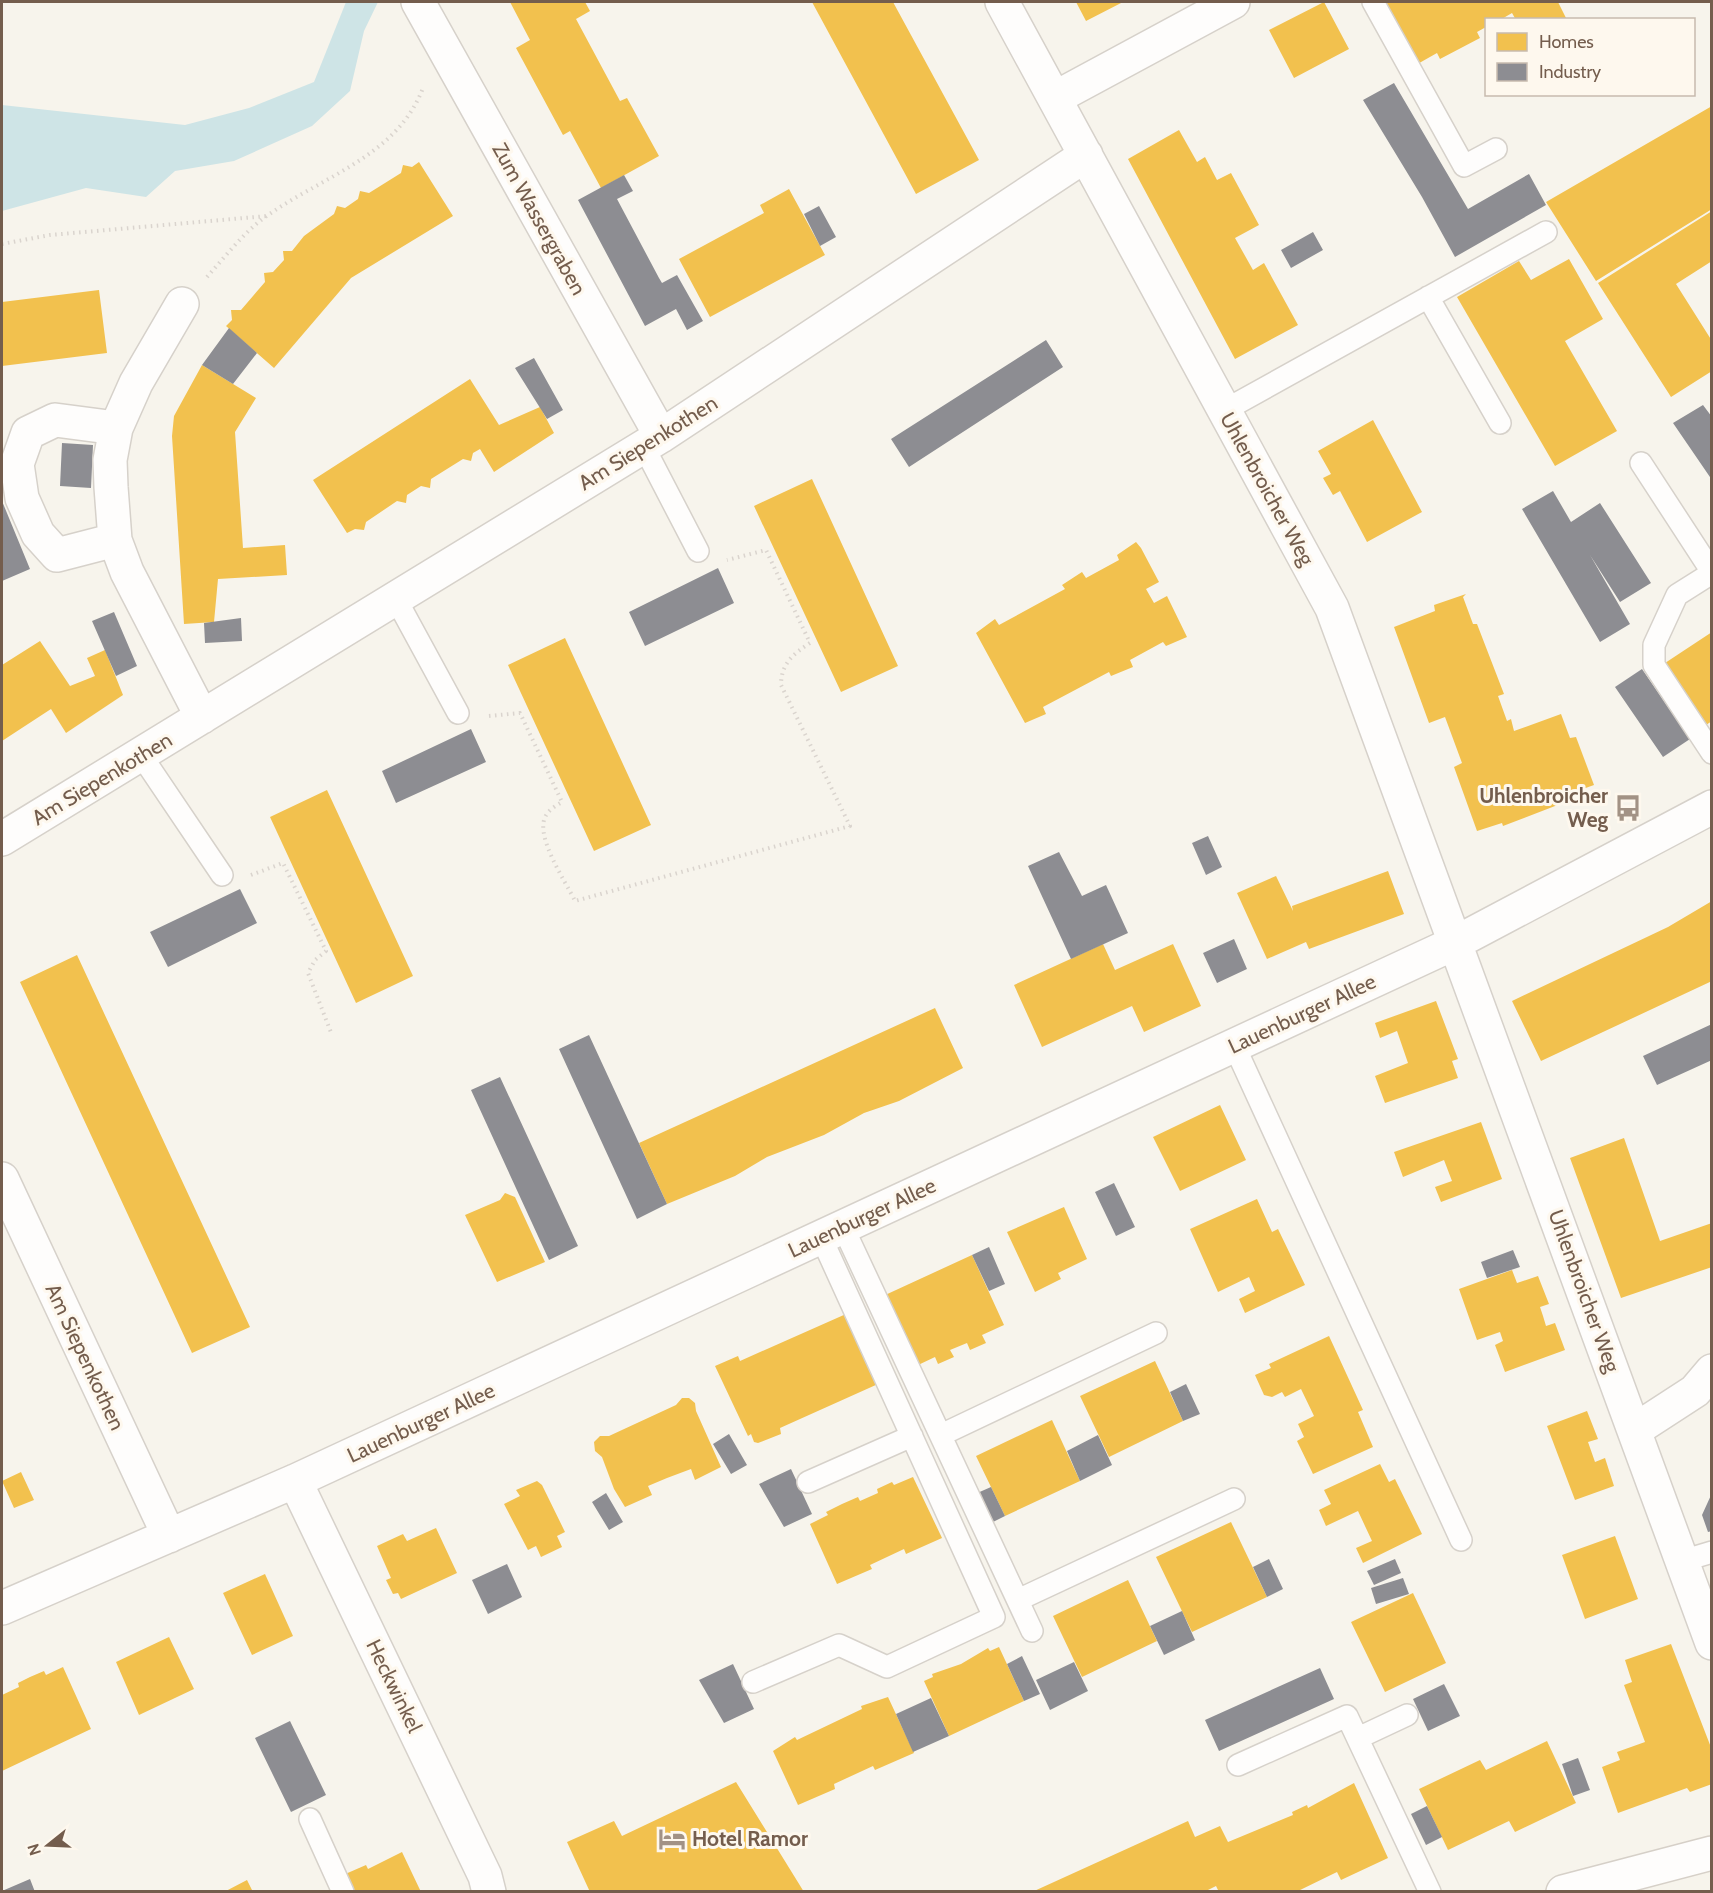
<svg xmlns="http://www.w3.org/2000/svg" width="1713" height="1893" font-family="Cabin,sans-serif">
<rect width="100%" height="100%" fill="#f7f4ec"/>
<path fill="#cee4e6" d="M346,2H378L364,31L350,91L312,126L234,161L175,171L146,197L86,188L2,211V105L185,125L249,108L314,82Z"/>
<path fill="#f2c14e" d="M510,2H585L590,11L576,19L620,101L627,98L659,156L601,188L570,131L563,135L516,48L530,40Z
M812,2H893L979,160L916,194Z
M1076,2H1123L1086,21Z
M1324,2L1349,49L1294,78L1269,30Z
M1380,2H1558L1567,20H1516L1512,13L1500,20H1486V27L1477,32L1480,38L1440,59L1437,53L1414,66Z
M1712,106V209L1596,281L1546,202Z
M1179,130L1197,162L1205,157L1217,180L1231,173L1259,225L1235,238L1253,270L1264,263L1298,325L1235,359L1128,159Z
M419,162L453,216L351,278L274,368L226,326L232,320L231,310H241L265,282L264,273L273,272L284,260L283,251H292L304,236L334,214L337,206L345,208L358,199L360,191L369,193L401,173L403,165L412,167Z
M789,189L825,255L710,317L679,259L764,213L760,205Z
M1712,211V261L1676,284L1712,341V371L1671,397L1598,283Z
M1569,259L1603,319L1565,341L1617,431L1555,466L1457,297L1519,261L1531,280Z
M99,290L107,353L2,366V302Z
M202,365L256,398L235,432L243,548L285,545L287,575L218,579L214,622L184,624L172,436L174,416Z
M470,379L499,425L540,407L554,433L494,472L480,449L473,453L471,461L463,459L431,479L430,488L421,486L407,495L406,503L397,501L366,522L364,530L355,529L347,533L313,480Z
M1373,420L1422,512L1367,542L1340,491L1333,495L1323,478L1331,474L1318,451Z
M812,479L898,666L841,692L754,506Z
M1136,542L1141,548L1159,582L1146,589L1154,603L1167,596L1187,637L1166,646L1163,642L1130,660L1133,667L1111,676L1109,672L1043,707L1046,714L1025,723L976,633L995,619L999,625L1065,589L1062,585L1082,572L1086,578L1119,560L1117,555Z
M1466,594L1463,597L1473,624H1477L1504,694L1498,696L1507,721L1511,719L1514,731L1561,714L1570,738L1576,737L1594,785L1566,795L1568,801L1503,826L1502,823L1477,831L1454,767L1462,763L1445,717L1429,723L1394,627L1435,611L1434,605Z
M1712,632V721L1703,727L1662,665Z
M565,638L651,825L594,851L508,665Z
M40,641L70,686L95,676L87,658L105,650L123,695L66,733L51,709L2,741V665Z
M327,790L413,976L356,1003L270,817Z
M1388,871L1404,914L1309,949L1306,942L1267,959L1237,893L1276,876L1293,911L1292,906Z
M1712,901V981L1541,1061L1512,1001L1668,927Z
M1103,944L1115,970L1173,944L1201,1006L1144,1032L1132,1006L1042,1047L1014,985Z
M77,955L250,1327L192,1353L20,982Z
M1436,1001L1458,1059L1452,1061L1458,1078L1385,1103L1375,1076L1408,1063L1397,1031L1380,1038L1375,1023Z
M935,1008L963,1068L899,1101L864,1113L824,1135L767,1157L735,1176L667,1204L639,1143Z
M1220,1105L1246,1160L1180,1191L1153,1137Z
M1481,1122L1502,1179L1441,1202L1435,1187L1452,1181L1444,1160L1403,1177L1394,1152Z
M1624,1138L1660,1241L1712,1223V1267L1621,1298L1570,1158Z
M505,1193L515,1197L545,1262L497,1282L465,1215L500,1200Z
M1257,1199L1272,1232L1278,1229L1305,1285L1245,1313L1239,1299L1255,1291L1249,1277L1218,1292L1190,1229Z
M1064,1207L1087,1259L1058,1273L1061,1279L1035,1292L1007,1232Z
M972,1255L1004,1325L982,1335L986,1343L970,1350L967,1343L950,1350L954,1357L938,1364L935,1357L916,1366L883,1296Z
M1512,1270L1517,1283L1538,1276L1549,1304L1540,1307L1543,1316L1546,1326L1555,1323L1565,1350L1505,1372L1495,1345L1503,1341L1500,1332L1477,1340L1459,1289Z
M846,1314L878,1384L780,1428L781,1434L758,1443L754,1442L751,1434L748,1436L715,1366L738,1356L740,1361Z
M1329,1336L1363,1410L1358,1412L1373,1447L1313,1474L1297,1441L1304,1437L1298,1424L1314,1416L1301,1389L1285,1397L1282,1392L1272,1397L1264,1395L1255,1375L1271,1368L1269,1364Z
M1155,1361L1183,1421L1109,1457L1080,1396Z
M682,1398H689L695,1403L696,1411L721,1467L695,1480L691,1469L667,1478L648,1486L652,1495L625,1507L614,1489L602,1457L595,1451L594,1442L600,1436H609L676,1405Z
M1587,1411L1598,1439L1588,1442L1595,1462L1605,1458L1614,1486L1575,1500L1547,1426Z
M1052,1420L1080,1481L1005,1516L976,1456Z
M1380,1464L1389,1482L1395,1479L1422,1534L1363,1563L1356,1548L1372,1541L1358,1511L1326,1526L1319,1510L1331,1504L1324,1490Z
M21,1472L34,1500L14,1508L2,1481Z
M913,1477L942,1538L906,1554L904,1549L870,1565L872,1569L837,1584L810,1524L828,1515L826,1512L842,1504L858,1497L860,1501L878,1493L877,1489L892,1482L894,1485Z
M537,1481L542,1485L565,1532L557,1536L562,1547L541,1557L536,1546L528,1550L504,1504L520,1496L516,1490Z
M1231,1522L1267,1597L1192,1632L1156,1557Z
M436,1528L457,1573L401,1599L398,1593L393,1594L386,1580L391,1578L377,1546L403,1534L407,1541Z
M1615,1536L1638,1599L1585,1619L1562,1555Z
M265,1574L293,1636L252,1655L223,1593Z
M1128,1580L1157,1641L1082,1677L1053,1616Z
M1413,1593L1446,1663L1385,1692L1351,1622Z
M169,1637L194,1689L139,1715L116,1662Z
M1671,1644L1712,1750V1784L1690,1792L1687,1788L1618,1813L1602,1767L1620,1760L1617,1752L1645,1742L1624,1685L1632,1682L1625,1660Z
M999,1647L1024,1701L949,1736L924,1681L933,1677L932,1674L961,1664L988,1648L990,1651Z
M63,1667L91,1729L2,1771V1695L19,1687L18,1683L30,1677L44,1671L46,1675Z
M888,1697L914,1753L875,1770L873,1766L834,1784L835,1789L798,1805L773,1751L795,1737L797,1740L862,1709L861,1706Z
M1547,1741L1576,1803L1515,1832L1509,1821L1448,1850L1419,1789L1480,1760L1486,1770Z
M736,1782L804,1892H590L567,1842L614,1821L622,1836Z
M1354,1783L1388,1858L1341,1880L1337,1872L1296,1892H1219L1216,1886L1204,1892H1032L1188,1821L1195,1837L1220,1826L1228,1842L1293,1815L1292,1812L1307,1805L1308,1808Z
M402,1852L421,1892H351L343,1875L366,1865L368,1869Z
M247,1880L253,1892H224Z"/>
<path fill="#8d8d92" d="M1394,83L1468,209L1529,174L1546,205L1455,257L1422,197L1363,100Z
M624,175L633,191L617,199L659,278L662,283L677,275L703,321L687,330L676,309L645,326L578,200Z
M819,206L836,237L820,246L804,214Z
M1313,232L1323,250L1291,268L1281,250Z
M229,328L257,353L233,384L202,365Z
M1046,340L1063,367L909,467L891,439Z
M534,358L563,410L547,419L515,368Z
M1703,405L1712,417V480L1673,423Z
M62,443L93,445L91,488L60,486Z
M1553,491L1571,522L1600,503L1651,583L1620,602L1590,555L1630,624L1600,642L1522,509Z
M2,501L30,569L2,581Z
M718,568L734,603L645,646L629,612Z
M114,612L137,666L116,676L92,621Z
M241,618L242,641L205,643L204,623Z
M1642,669L1690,739L1663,757L1615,687Z
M471,729L486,762L396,803L382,771Z
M1208,836L1222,867L1206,875L1192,843Z
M1059,852L1082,896L1106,885L1128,933L1071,959L1028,866Z
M240,889L257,923L168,967L150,932Z
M1234,939L1247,969L1217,983L1203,953Z
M1712,1024V1060L1657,1085L1643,1056Z
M589,1035L667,1204L637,1219L559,1049Z
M500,1077L578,1246L549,1260L471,1090Z
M1114,1183L1135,1227L1116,1236L1095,1192Z
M989,1247L1005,1284L989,1291L972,1255Z
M1513,1250L1520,1267L1487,1278L1481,1262Z
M1186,1384L1200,1414L1183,1421L1170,1392Z
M729,1434L747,1465L731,1474L713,1444Z
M1098,1435L1112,1465L1080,1481L1067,1451Z
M791,1469L812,1514L784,1527L759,1484Z
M991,1487L1005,1516L989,1524L975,1494Z
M606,1493L623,1522L609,1530L592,1502Z
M1712,1493V1531L1708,1532L1702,1515Z
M1269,1559L1283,1589L1267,1597L1253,1567Z
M1395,1559L1401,1573L1374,1585L1367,1571Z
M507,1564L522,1597L488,1614L472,1580Z
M1403,1578L1409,1594L1376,1604L1371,1588Z
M1182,1611L1195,1640L1164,1655L1150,1626Z
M1022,1656L1040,1694L1024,1701L1007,1664Z
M1074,1662L1088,1691L1050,1710L1036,1680Z
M733,1664L754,1709L724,1723L699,1680Z
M1320,1668L1334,1699L1219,1751L1205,1720Z
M1444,1684L1460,1716L1428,1731L1413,1699Z
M931,1698L949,1736L913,1752L896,1714Z
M290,1721L326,1795L291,1812L255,1738Z
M1578,1758L1590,1790L1573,1796L1562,1764Z
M1427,1806L1442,1837L1426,1845L1411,1814Z
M30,1879L35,1892H2V1891Z"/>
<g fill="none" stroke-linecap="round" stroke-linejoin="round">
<defs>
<path id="service" d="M1373,2L1464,166L1496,149
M1428,297L1500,423
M1225,410L1546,232
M644,447L698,551
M1641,463L1712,572
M1712,573L1677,595L1654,645V665L1712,753
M396,599L458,713
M141,755L222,875
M1234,1045L1461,1540
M843,1227L1032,1631
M941,1435L1156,1333
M808,1482L912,1436
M1682,1561L1712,1552
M1018,1600L1234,1499
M753,1682L839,1645L887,1667L994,1617L821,1237
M1358,1738L1407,1715
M1238,1765L1347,1716L1430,1892
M310,1819L343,1892"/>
<path id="minor" d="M418,2L661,436
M1002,2L1332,608L1712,1643
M1055,98L1233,2
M182,304L136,383L116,428L110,460L111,487L115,540L127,572L202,717
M115,540L57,555L38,534L22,498L17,464L28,433L55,420L116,428
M2,839L661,436L1086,155
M2,1179L169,1536
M1635,1430L1695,1391L1712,1371
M295,1481L485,1876L489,1892
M2,1608L295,1481L1455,943L1712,807"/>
<path id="secondary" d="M1563,1892L1712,1853"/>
</defs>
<use href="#service" stroke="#d6d1ca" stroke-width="24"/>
<use href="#minor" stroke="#d6d1ca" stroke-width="36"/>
<use href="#secondary" stroke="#d6d0c8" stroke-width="36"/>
<path stroke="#dad4ce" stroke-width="4" stroke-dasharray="1.5 4.5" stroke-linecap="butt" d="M2,244L50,235L267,216
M207,277C224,258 240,237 260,221C316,178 396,159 423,88
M489,716L520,713L562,802C557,805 550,809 547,814C532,833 566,882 575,901L850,826L781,685C781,664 793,654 810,643L766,550L727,560
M251,875L283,863L326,951L315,960L308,973L332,1035"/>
<use href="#service" stroke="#fefdfc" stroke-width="21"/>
<use href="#minor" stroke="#fefdfc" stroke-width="33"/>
<use href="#secondary" stroke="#fefdfc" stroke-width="33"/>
</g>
<defs>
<symbol id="bus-bare" viewBox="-9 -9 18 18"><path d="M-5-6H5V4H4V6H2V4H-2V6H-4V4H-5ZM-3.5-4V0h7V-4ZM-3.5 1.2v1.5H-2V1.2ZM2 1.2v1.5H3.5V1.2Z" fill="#a29285" stroke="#fef8ee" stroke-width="2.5" paint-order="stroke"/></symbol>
<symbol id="hotel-bare" viewBox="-9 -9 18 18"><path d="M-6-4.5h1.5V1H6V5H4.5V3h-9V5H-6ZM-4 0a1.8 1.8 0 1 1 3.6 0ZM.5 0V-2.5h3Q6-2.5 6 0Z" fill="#a29285" stroke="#fef8ee" stroke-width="2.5" paint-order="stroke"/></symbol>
</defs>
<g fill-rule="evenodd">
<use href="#bus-bare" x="1609" y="789" width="38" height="38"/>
<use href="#hotel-bare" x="653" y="1820" width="38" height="38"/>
</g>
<g text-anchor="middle" stroke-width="6" stroke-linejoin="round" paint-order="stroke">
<g font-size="21" fill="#745d4d" stroke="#fef8ee">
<text transform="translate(539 219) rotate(61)" y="7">Zum Wassergraben</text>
<text transform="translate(648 443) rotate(-32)" y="7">Am Siepenkothen</text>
<text transform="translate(1267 489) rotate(61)" y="7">Uhlenbroicher Weg</text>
<text transform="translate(102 779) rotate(-31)" y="7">Am Siepenkothen</text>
<text transform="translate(1302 1014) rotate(-25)" y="7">Lauenburger Allee</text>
<text transform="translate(862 1218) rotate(-25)" y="7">Lauenburger Allee</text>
<text transform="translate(1584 1291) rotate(70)" y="7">Uhlenbroicher Weg</text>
<text transform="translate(85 1357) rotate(65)" y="7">Am Siepenkothen</text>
<text transform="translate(421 1423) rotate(-25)" y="7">Lauenburger Allee</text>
<text transform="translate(394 1686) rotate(64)" y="7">Heckwinkel</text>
</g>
<g font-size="21" font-weight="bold" fill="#745d4d" stroke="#fef8ee" text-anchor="end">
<text x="1608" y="803">Uhlenbroicher<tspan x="1608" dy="24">Weg</tspan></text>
<text x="692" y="1846" text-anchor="start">Hotel Ramor</text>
</g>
</g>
<rect width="1713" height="1893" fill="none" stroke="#745d4d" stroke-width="6"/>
<rect x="1485" y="18" width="210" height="78" fill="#fef8ee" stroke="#c7baae" stroke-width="1.5"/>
<rect x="1497" y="33" width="30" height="18" fill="#f2c14e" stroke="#c7baae" stroke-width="1.5"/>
<text x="1539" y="48" font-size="18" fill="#745d4d">Homes</text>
<rect x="1497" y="63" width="30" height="18" fill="#8d8d92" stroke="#c7baae" stroke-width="1.5"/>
<text x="1539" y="78" font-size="18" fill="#745d4d">Industry</text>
<g transform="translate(48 1845) rotate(252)" stroke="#fef8ee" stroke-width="4.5" paint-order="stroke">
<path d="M0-4.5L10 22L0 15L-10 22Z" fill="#745d4d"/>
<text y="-9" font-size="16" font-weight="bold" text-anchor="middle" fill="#745d4d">N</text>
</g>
</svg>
